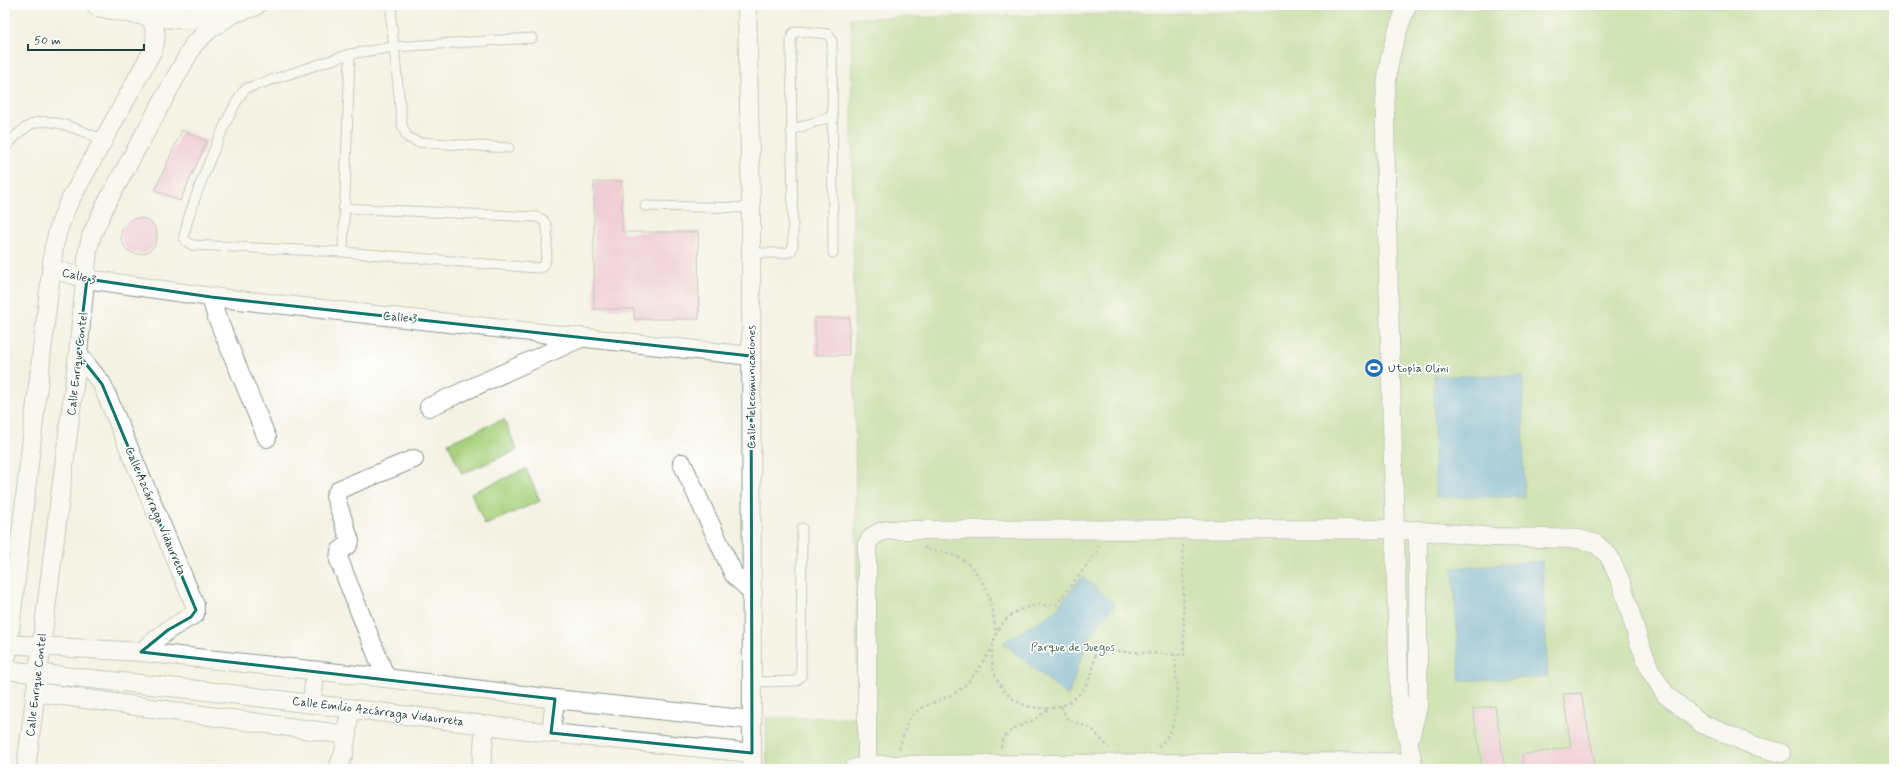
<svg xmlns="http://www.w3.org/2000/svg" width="1899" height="774" font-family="Mynerve,sans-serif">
<rect width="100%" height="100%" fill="#fff"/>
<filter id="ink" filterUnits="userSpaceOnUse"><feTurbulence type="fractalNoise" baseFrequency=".025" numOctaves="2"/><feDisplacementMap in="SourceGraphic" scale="8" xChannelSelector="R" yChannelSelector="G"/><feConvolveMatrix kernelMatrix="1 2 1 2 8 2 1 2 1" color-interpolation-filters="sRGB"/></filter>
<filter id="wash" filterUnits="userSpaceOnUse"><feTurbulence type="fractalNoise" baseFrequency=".012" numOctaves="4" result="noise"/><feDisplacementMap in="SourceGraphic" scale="16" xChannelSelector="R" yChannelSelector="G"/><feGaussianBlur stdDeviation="0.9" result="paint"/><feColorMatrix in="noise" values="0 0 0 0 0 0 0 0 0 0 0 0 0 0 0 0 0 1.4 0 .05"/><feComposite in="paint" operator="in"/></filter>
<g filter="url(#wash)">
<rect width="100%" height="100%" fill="#f4f2e3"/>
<path fill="#a8d27e" stroke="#648859" d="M1768,5H1894V769H767L766,718L858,717L851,18Z
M504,419L517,450L462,474L448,443Z
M526,469L540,501L485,525L471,493Z"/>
<path fill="#54a4ce" stroke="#3a7081" d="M1434,376H1523L1524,497H1435Z
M1542,561L1548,677L1460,681L1453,568Z
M1082,577L1115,604L1088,639L1068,696L1003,643L1054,612Z"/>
<g id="blocks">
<path fill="#eca3c7" d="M182,130L207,141L180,201L155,190Z
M622,181V232H698L699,319H634V309H594V182Z
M121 236a18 18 0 1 1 36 0a18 18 0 1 1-36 0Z
M815,318H849V355H815Z
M1581,693L1596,769H1524L1522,755L1571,747L1563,694Z
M1495,706L1505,769H1482L1473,709Z"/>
</g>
</g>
<g filter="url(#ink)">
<use href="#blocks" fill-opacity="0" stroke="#8a988c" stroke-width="1"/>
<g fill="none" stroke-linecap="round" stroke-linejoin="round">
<defs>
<path id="service" d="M392,5L391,18L402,125L407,137L418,142L509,148
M791,130L833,116
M5,148C13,139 21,129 32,124C51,115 86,133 103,140
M645,206L751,208
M343,208L536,217C541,218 545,221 546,225C549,231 547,262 543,267L536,268L343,252L192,245L186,241L184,237C185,217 233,96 247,88L350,54L394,47L532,38
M343,252L350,54
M751,253H785L791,251L793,246L791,40L793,33L799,31L828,34L832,41L833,253
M752,682L796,681L801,676L802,528"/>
<path id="minor" d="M747,5L751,208L752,769
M1407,5C1402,18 1397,32 1393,46C1381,89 1386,139 1386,184L1399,696L1414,769
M52,269L87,279L211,297L751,356
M211,297L216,315L267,438
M78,354L102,384L195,605V614L168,630L141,652
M429,407L583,337
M682,463L734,575L753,593
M5,644L141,652L386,678L555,699L752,720
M7,656L54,246L59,227L67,206L153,50C158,37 155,27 149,15
M5,670L198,690L551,733L752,753
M386,678L339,560L340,551L348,545L350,541L335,496L340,489L414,459
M35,692L347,735
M312,703L315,672
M551,733L555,699
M1410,737L1418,706V530
M867,765V544C872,535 879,531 889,530L1395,529L1494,537L1579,539L1596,544L1609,556L1621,582L1639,642L1650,670L1666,695L1702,724L1752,745L1781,753
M26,769L78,354L88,250L92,234L106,204L194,44L210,29L234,13
M337,769L344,754L350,708
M481,769L485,725
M853,769L867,765L1412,762"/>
<path id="secondary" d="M98,5C152,17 201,25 254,5"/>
</defs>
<use href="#service" stroke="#8a988c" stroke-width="11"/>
<use href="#minor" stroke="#8a988c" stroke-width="20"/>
<use href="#secondary" stroke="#8a988c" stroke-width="24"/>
<path stroke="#8a988c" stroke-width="2.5" stroke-dasharray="3 3" stroke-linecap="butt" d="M1099,545L1097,552L1056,605C1045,605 1035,605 1025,608C972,626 986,708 1042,708C1053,709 1065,706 1074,699C1089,686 1095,670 1095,650L1184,655L1183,545
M925,546V549C936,551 948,552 958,557C987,573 993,606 996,635
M1061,706L1067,719L1092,729L1109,748
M1158,747C1184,723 1176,688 1175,655
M1001,748C1002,730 1020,727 1033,720C1039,717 1044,712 1049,709
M899,749C903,739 904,726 911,717C922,703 948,700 962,688C974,677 983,662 992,648"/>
<use href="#service" stroke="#fff" stroke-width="9"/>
<use href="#minor" stroke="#fff" stroke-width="18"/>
<use href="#secondary" stroke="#fff" stroke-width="22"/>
</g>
</g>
<path d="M0 0H1899V774H0ZM87,279L211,297L751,356L752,753L551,733L555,699L141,652L168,630L191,617L196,610L102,384L78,354Z" fill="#f4f2e3" fill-opacity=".55" fill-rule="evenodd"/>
<path fill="none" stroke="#0f766e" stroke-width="3" stroke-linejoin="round" d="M87,279L211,297L751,356L752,753L551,733L555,699L141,652L168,630L191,617L196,610L102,384L78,354Z"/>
<defs>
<symbol id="stadium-disc" viewBox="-11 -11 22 22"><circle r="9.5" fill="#1f6fb2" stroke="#fff"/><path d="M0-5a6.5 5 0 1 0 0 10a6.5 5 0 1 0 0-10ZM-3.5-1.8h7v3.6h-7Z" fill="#fff"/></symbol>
</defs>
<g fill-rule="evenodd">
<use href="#stadium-disc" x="1363" y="357" width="22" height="22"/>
</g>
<g text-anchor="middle" stroke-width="3.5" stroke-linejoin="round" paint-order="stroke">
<g font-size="12" fill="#1f3d34" stroke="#fff">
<text transform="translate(79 276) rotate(14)" y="4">Calle 3</text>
<text transform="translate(400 317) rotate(6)" y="4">Calle 3</text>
<text transform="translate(77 364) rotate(-83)" y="4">Calle Enrique Contel</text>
<text transform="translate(751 387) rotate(-90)" y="4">Calle Telecomunicaciones</text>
<text transform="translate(156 511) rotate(67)" y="4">Calle Azcárraga Vidaurreta</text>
<text transform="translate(36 685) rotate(-83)" y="4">Calle Enrique Contel</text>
<text transform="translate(378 711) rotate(7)" y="4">Calle Emilio Azcárraga Vidaurreta</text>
</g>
<g font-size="12" fill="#1f3d34" stroke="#fff" text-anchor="start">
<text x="1388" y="372">Utopía Olini</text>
</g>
<g font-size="12" fill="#416246" stroke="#fff">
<text x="1073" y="651">Parque de Juegos</text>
</g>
</g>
<rect width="1899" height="774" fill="none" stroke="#fff" stroke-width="20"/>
<path d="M28 44v6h116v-6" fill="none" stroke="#1f3d34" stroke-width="2"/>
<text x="34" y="44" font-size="12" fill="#1f3d34" stroke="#ffffff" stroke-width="3" paint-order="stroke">50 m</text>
</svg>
